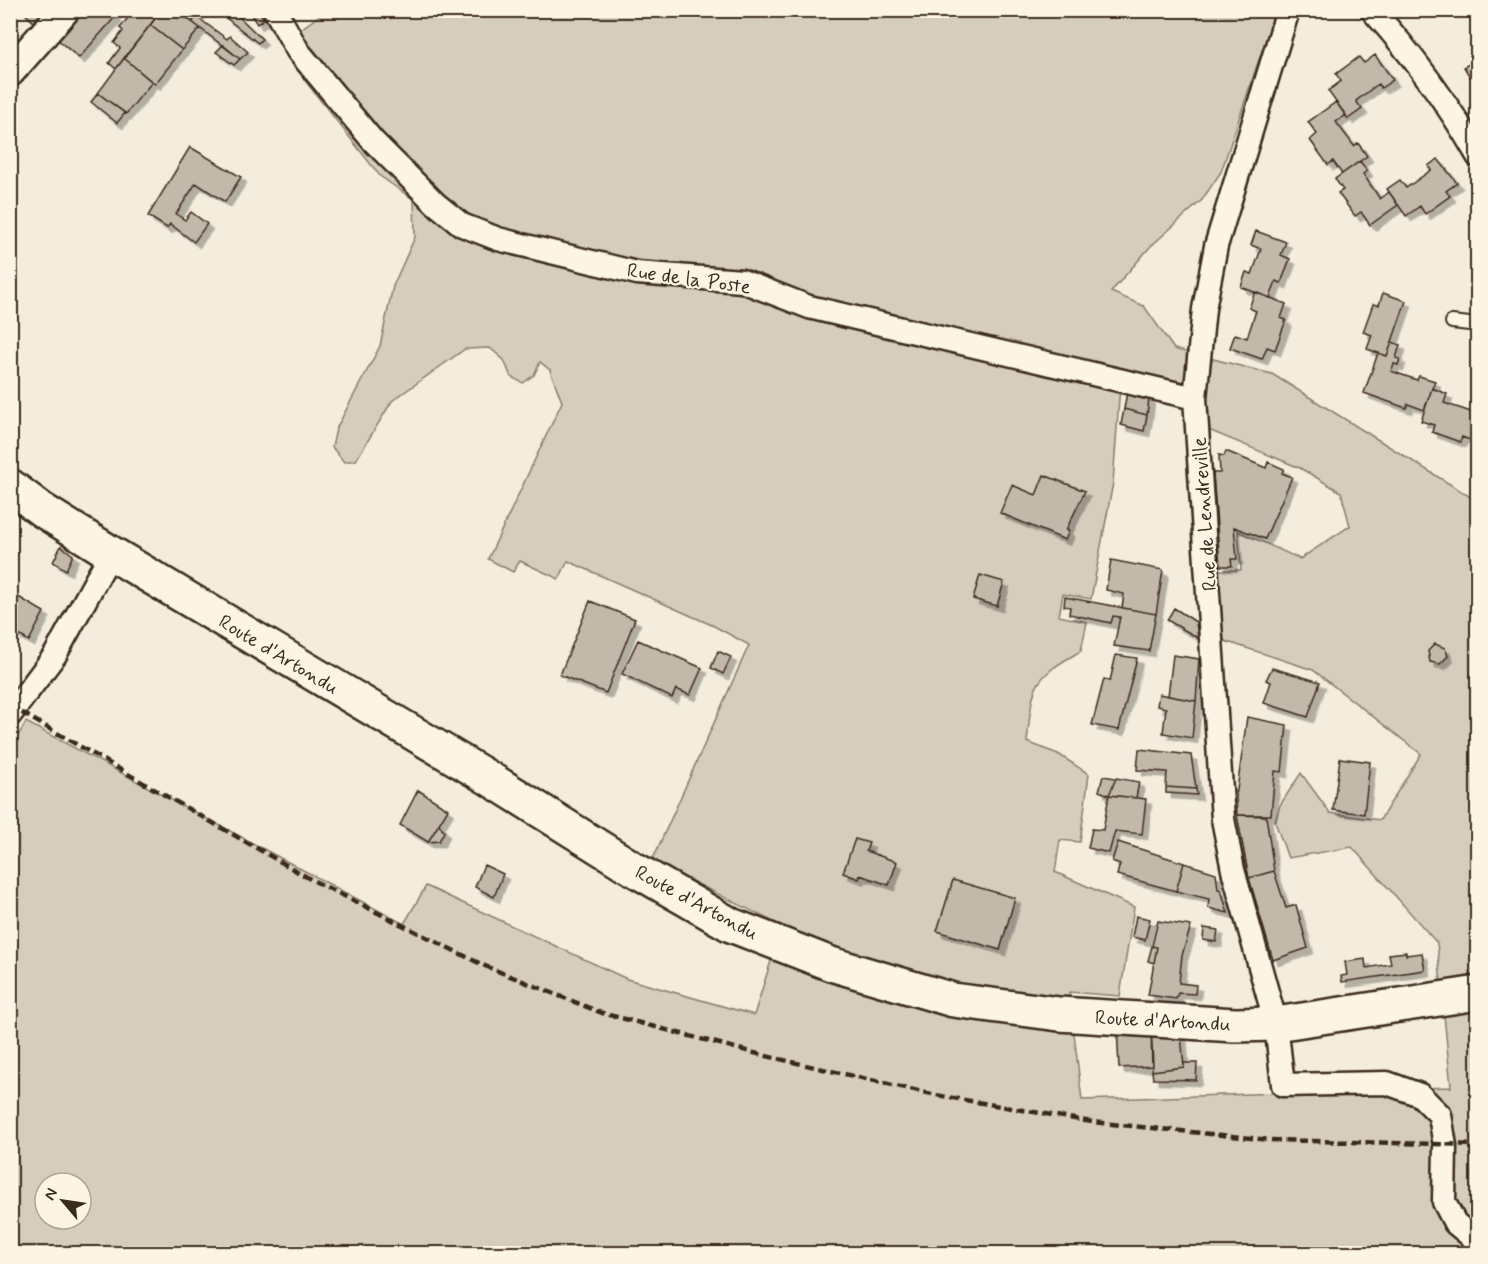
<svg xmlns="http://www.w3.org/2000/svg" width="1488" height="1264" font-family="Mynerve,sans-serif">
<defs>
<filter id="shadow"><feDropShadow dx="5.5" dy="5.5" stdDeviation="0" flood-color="#0004"/></filter>
</defs>
<rect width="100%" height="100%" fill="#f4eddd"/>
<filter id="ink" filterUnits="userSpaceOnUse"><feTurbulence type="fractalNoise" baseFrequency=".0167" numOctaves="2"/><feDisplacementMap in="SourceGraphic" scale="12" xChannelSelector="R" yChannelSelector="G"/><feConvolveMatrix kernelMatrix="1 2 1 2 8 2 1 2 1" color-interpolation-filters="sRGB"/></filter>
<g filter="url(#ink)">
<path fill="#d6cdbd" stroke="#887c6e" stroke-width="1.5" fill-rule="evenodd" d="M327,10H1260L1274,15L1221,172L1202,200L1150,247L1111,292L1144,306L1174,349L1272,374L1477,501V1253L11,1254L10,750L26,722L404,924L426,886L627,979L754,1015L782,926L652,861L749,645L714,626L568,561L559,579L520,561L513,572L488,559L562,402L550,370L540,362L534,375L523,383L511,377L504,360L490,348L465,349L392,401L356,460L344,462L332,447L336,429L380,346L393,286L415,237L414,200L380,176L302,77L301,29ZM1120,385L1190,401L1187,421L1300,468L1341,492L1350,526L1300,559L1238,531L1241,570H1218L1204,577L1205,621L1225,641L1313,670L1421,754L1380,820L1330,813L1301,773L1280,805L1275,822L1288,858L1352,847L1437,943L1451,1087L1082,1100L1069,992L1120,996L1134,907L1055,872L1060,840L1080,842L1089,774L1058,754L1027,742C1033,686 1030,679 1081,651L1087,622L1059,616L1063,594L1091,599L1113,483ZM45,1183H81V1219H45Z"/>
<path fill="#c3b9aa" stroke="#3b2a1e" stroke-width="1.5" filter="url(#shadow)" d="M21,10H49L36,24Z
M83,10H110L116,16L79,58L57,39Z
M134,10H145L155,19L116,69L109,63L120,48L114,43L123,31L120,28Z
M161,10H177L200,28L182,50L150,25Z
M177,10H202L192,22Z
M248,10H258L264,19L257,24Z
M233,11L262,39L258,43L226,18Z
M197,17L227,39L230,36L248,52L240,59L192,22Z
M150,25L182,50L155,84L124,58Z
M223,45L240,59L234,65L216,52Z
M1478,53V90L1464,67L1477,59L1475,55Z
M1375,55L1393,80L1381,88L1378,84L1356,101L1362,109L1348,119L1328,91L1341,81L1336,74L1359,57L1364,63Z
M124,58L152,82L126,114L98,93Z
M98,93L125,113L117,123L91,102Z
M1336,102L1346,115L1336,122L1354,146L1358,143L1367,156L1342,174L1333,161L1328,165L1310,140L1317,134L1308,122Z
M190,147L241,177L225,202L196,183L176,214L185,220L191,212L207,224L194,242L170,224L167,228L148,216Z
M1438,159L1457,183L1446,191L1450,196L1425,214L1420,206L1406,216L1387,189L1400,180L1406,188L1431,170L1428,166Z
M1360,161L1367,171L1363,174L1380,199L1389,192L1398,205L1370,225L1361,212L1355,216L1338,193L1343,190L1335,179Z
M1256,231L1286,242L1281,255L1290,259L1281,283L1276,281L1270,298L1241,287L1246,272L1252,274L1261,249L1251,245Z
M1255,292L1286,304L1281,318L1286,320L1275,350L1267,347L1262,359L1230,348L1235,334L1247,338L1256,311L1249,308Z
M1383,293L1406,301L1387,356L1367,349L1372,335L1363,332L1373,304L1379,305Z
M1392,342L1400,345L1396,358L1400,359L1398,365L1394,364L1391,371L1417,380L1419,376L1435,381L1424,410L1408,404L1406,408L1364,393L1378,353L1387,356Z
M1432,388L1447,394L1444,403L1471,412L1472,408L1478,410L1475,442L1462,437L1460,442L1432,432L1434,425L1421,421Z
M1127,392L1149,398L1147,415L1124,409Z
M1124,409L1147,415L1144,431L1121,425Z
M1226,451L1266,468L1268,462L1284,469L1282,473L1292,477L1265,539L1234,527L1237,559H1231L1232,566H1220L1213,473H1220L1219,455L1224,456Z
M1044,475L1085,491L1066,530L1069,531L1065,540L1000,513L1012,485L1036,495Z
M61,546L73,555L66,570L53,562Z
M1111,560L1163,570L1156,614L1122,608L1124,594L1106,590Z
M980,575L1004,582L997,606L973,599Z
M10,592L44,612L29,641L10,630Z
M1065,597L1156,614L1149,651L1114,646L1120,617L1113,616L1111,623L1069,614L1070,607L1064,606Z
M590,601L635,619L606,693L560,675Z
M1174,608L1196,622L1198,638L1167,620Z
M638,640L702,668L690,695L676,689L672,698L622,674Z
M1435,644L1445,648L1448,656L1440,664L1430,662L1428,651Z
M718,651L731,657L723,674L711,668Z
M1116,655L1137,658L1119,730L1092,725L1104,679L1110,681Z
M1173,655L1199,659L1196,701L1168,696Z
M1272,668L1320,682L1308,717L1264,703L1271,682L1266,680Z
M1159,694L1196,701L1192,738L1163,733L1166,708L1157,706Z
M1247,717L1287,725L1282,772L1275,771L1271,815H1237L1236,797Z
M1139,749L1191,755L1196,789L1166,787L1167,772L1137,770Z
M1340,758L1370,762L1364,814L1333,810Z
M1103,776L1116,778L1109,795L1099,791Z
M1116,778L1139,782L1136,798L1109,795Z
M1166,787L1196,789L1197,795L1166,793Z
M418,790L448,809L428,842L400,825Z
M1109,795L1146,799L1142,834L1115,831L1109,853L1088,848L1092,829L1103,830Z
M1237,815L1266,816L1274,871L1249,878Z
M439,824L444,832L439,841L428,842Z
M855,839L869,843L866,851L897,862L889,885L860,875L859,879L843,873Z
M1118,842L1184,863L1176,891L1117,875L1120,864L1112,861Z
M1184,863L1216,873L1218,889L1221,890L1228,913L1208,908L1209,899L1176,891Z
M484,865L503,874L494,897L475,887Z
M1274,871L1286,908L1296,905L1308,948L1273,960L1249,878Z
M953,880L1015,898L1000,950L937,931Z
M1136,916L1150,919L1145,940L1132,937Z
M1158,921L1191,926L1182,955L1179,983L1196,985L1195,994L1178,993L1176,999L1148,995L1157,947L1152,946Z
M1204,928L1218,930L1216,942L1203,940Z
M1152,946L1157,947L1154,963L1148,961Z
M1406,952V955L1422,953L1425,970L1342,982L1341,976L1347,975L1345,962L1365,959L1366,968L1391,964L1389,954Z
M1180,1024L1184,1067L1152,1071L1151,1025Z
M1151,1025L1153,1066L1119,1068L1117,1026Z
M1184,1063H1197L1196,1080L1153,1079L1152,1071L1184,1067Z"/>
<g fill="none" stroke-linecap="round" stroke-linejoin="round">
<defs>
<path id="service" d="M1452,322L1478,325"/>
<path id="minor" d="M275,10L298,51L373,141L436,204L462,225L498,239L637,273L742,281L809,307L1195,398
M1288,10L1216,246L1204,309L1195,398L1223,819L1233,870L1276,1024L1283,1085L1387,1083L1420,1095L1440,1115L1445,1146L1444,1202L1455,1223L1478,1242
M1372,10C1414,56 1447,102 1478,156
M10,715L55,655L111,553"/>
<path id="tertiary" d="M10,72L65,10"/>
<path id="secondary" d="M10,486L42,510L111,553L487,777L634,869L731,925L831,964L953,1000L1059,1014L1235,1025L1276,1024L1478,993"/>
</defs>
<use href="#service" stroke="#3b2a1e" stroke-width="16"/>
<use href="#minor" stroke="#3b2a1e" stroke-width="27"/>
<use href="#tertiary" stroke="#3b2a1e" stroke-width="33"/>
<use href="#secondary" stroke="#3b2a1e" stroke-width="38"/>
<use href="#service" stroke="#fcf5e5" stroke-width="12"/>
<use href="#minor" stroke="#fcf5e5" stroke-width="22"/>
<use href="#tertiary" stroke="#fcf5e5" stroke-width="28"/>
<use href="#secondary" stroke="#fcf5e5" stroke-width="33"/>
<path stroke="#3b2a1e" stroke-width="4.5" stroke-dasharray="9 4.5" stroke-linecap="butt" d="M10,706L312,880L485,966L602,1013L762,1055L936,1095L1092,1122L1271,1140L1478,1145"/>
</g>
</g>
<g text-anchor="middle" stroke-width="4.5" stroke-linejoin="round" paint-order="stroke">
<g font-size="20" fill="#3b2a1e" stroke="#fcf5e5">
<text transform="translate(689 278) rotate(8)" y="7">Rue de la Poste</text>
<text transform="translate(1204 514) rotate(-94)" y="7">Rue de Lendreville</text>
<text transform="translate(279 654) rotate(31)" y="7">Route d'Artondu</text>
<text transform="translate(697 902) rotate(28)" y="7">Route d'Artondu</text>
<text transform="translate(1163 1020) rotate(3)" y="7">Route d'Artondu</text>
</g>
</g>
<rect width="1488" height="1264" fill="none" stroke="#fcf5e5" stroke-width="36"/>
<rect x="18" y="18" width="1452" height="1228" fill="none" stroke="#3b2a1e" stroke-width="2" filter="url(#ink)"/>
<g transform="translate(63 1201) rotate(299)"><circle r="28" fill="#fcf5e5" stroke="#afa495" stroke-width="1.5"/>
<path d="M0-4.5L10 22L0 15L-10 22Z" fill="#3b2a1e"/>
<text y="-9" font-size="16" font-weight="bold" text-anchor="middle" fill="#3b2a1e">N</text>
</g>
</svg>
